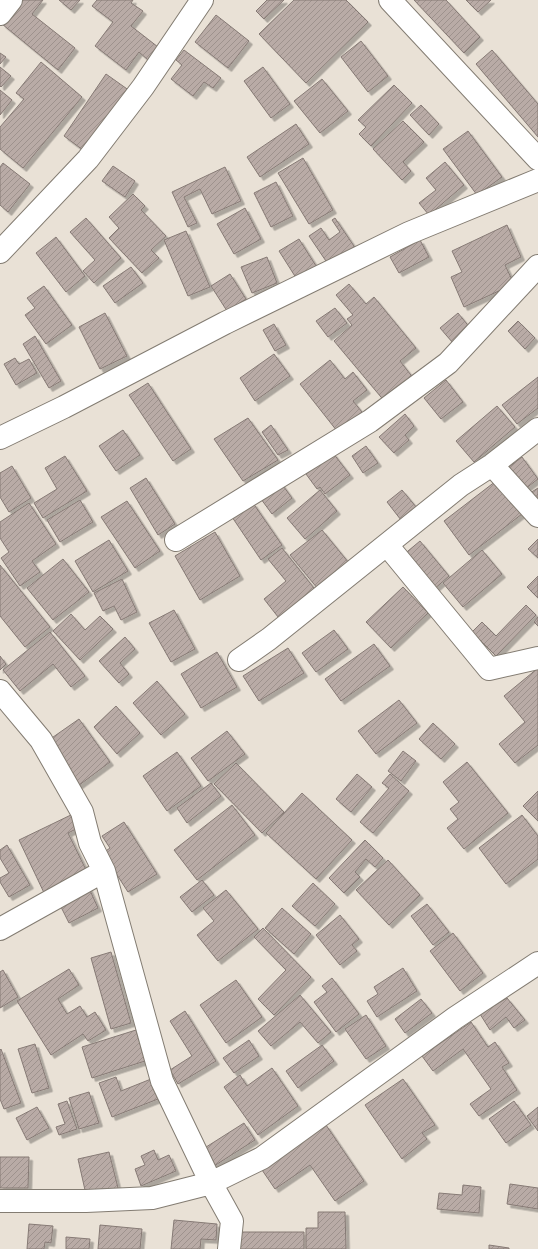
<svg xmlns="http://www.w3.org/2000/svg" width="538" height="1249" font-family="Ubuntu,sans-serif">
<defs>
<pattern id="building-hatch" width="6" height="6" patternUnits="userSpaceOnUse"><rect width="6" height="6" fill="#b9aba6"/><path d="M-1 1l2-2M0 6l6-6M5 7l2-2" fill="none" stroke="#9e928d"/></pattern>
<filter id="shadow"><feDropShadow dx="3.5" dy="3.5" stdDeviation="0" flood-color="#0004"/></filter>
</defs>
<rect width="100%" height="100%" fill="#e9e1d6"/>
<path fill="url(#building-hatch)" stroke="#867a75" filter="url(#shadow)" d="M21,0H43L32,14L75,48L58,70L2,24Z
M59,0H80L71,10Z
M97,0H133L131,3L143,11L131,26L158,47L148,60L139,52L126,70L95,46L113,22L92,6Z
M267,0H284L264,19L256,11Z
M294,0H346L368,22L306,83L259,34Z
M414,0H446L480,37L464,53Z
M466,0H491L478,12Z
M216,15L249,41L228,68L195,42Z
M361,41L388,76L368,92L341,57Z
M184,50L221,78L213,88L204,82L193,96L171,79L182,65L176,60Z
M492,50L538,104V137L476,64Z
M0,53L6,57L0,64Z
M41,62L82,97L23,168L0,149V127L24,99L16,93Z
M0,67L11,76L1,87L0,86Z
M263,67L290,104L271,118L244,81Z
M106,74L130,91L87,153L64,136Z
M322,79L348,111L320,133L294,101Z
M394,85L412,103L371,146L359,134L366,127L358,120Z
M0,90L12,100L0,115Z
M421,105L439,124L429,135L410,115Z
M403,121L424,142L403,162L411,171L402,180L373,149Z
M296,124L309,144L260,177L247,157Z
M468,131L502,177L477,195L443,149Z
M303,158L333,210L309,224L278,173Z
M445,162L464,185L429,215L419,203L436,190L426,178Z
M3,163L30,184L8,212L0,205V167Z
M113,166L135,181L125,197L102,181Z
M225,167L241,201L212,214L200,189L184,197L197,223L188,227L172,192Z
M276,182L293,216L271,227L254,193Z
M133,194L145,206L141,210L166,236L151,250L159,258L142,273L109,238L119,228L109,217Z
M245,208L261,239L234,254L217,224Z
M86,218L121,258L94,283L83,271L95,260L70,232Z
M335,218L356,249L330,267L309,236L321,228L329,240L340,232L332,220Z
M507,225L521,257L505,265L514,284L464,307L451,277L462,272L452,251Z
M186,231L210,287L188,296L164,240Z
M56,237L85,276L66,292L36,253Z
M299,239L318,269L298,281L279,251Z
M420,240L429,257L399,273L390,257Z
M267,257L277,283L252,293L241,267Z
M131,267L143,283L115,303L103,286Z
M230,274L246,299L227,311L211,286Z
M349,284L366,304L374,297L416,348L400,361L414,379L386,403L334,341L352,325L347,319L353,315L336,295Z
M44,286L72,325L46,344L25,315L35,308L27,298Z
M335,308L347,323L328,337L316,321Z
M105,313L127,356L100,369L79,327Z
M458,313L471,329L453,343L440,328Z
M518,321L535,338L525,349L508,331Z
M274,324L286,345L275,351L263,330Z
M35,336L61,381L49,388L23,344Z
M274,354L290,376L255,401L240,378Z
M15,358L19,364L29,359L37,373L16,385L4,364Z
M330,360L345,379L353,372L367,390L353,401L362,412L337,431L300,384Z
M538,377V408L517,424L502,405Z
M446,380L463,402L441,419L424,398Z
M148,383L191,449L173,461L129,395Z
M497,406L515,427L474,462L456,441Z
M405,414L414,426L405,435L409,440L394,453L379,437Z
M248,418L278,460L243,481L214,439Z
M271,425L288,450L278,455L262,432Z
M123,430L140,455L116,471L99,446Z
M366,446L378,463L363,473L352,456Z
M333,453L350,475L325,494L320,487L317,489L306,474Z
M65,456L87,491L43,518L34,503L57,489L45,468Z
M522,457L538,479L525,489L509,467Z
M12,466L31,498L9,512L0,497V473Z
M146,478L175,524L158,535L130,488Z
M496,481L522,514L469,555L444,521Z
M281,483L292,498L272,514L261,499Z
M538,488V504L530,493Z
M320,490L337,511L305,539L287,518Z
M402,490L417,508L401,520L387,502Z
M80,500L93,522L60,542L47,520Z
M127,501L160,551L135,568L101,517Z
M29,503L56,544L32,561L40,572L20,586L1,558L9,552L0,538V522Z
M253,503L282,545L261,560L232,517Z
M322,530L349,563L318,589L290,555Z
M215,532L240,576L200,600L175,556Z
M538,539V558L528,549Z
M109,540L128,571L93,592L75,561Z
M420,541L449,576L432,591L402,556Z
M282,548L318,593L282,622L264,599L286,581L268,559Z
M482,550L502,574L463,607L443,583Z
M63,559L89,592L53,620L27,588Z
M0,565L50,627L25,647L0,616Z
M538,576V598L527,587Z
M122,579L137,612L121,620L114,606L103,611L94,593Z
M403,587L428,613L391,648L366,622Z
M526,605L536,615L496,656L472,632L482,622L496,636Z
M174,610L195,649L171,662L149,623Z
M71,614L85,630L100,616L113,629L80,660L53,631Z
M538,617V626L534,622Z
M334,630L348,649L316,672L302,653Z
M50,632L85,676L71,687L53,664L20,691L3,670Z
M125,637L135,649L120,663L129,674L119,683L99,661Z
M374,644L390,666L341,701L325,679Z
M288,648L304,673L259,701L243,676Z
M217,652L237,687L201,708L181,674Z
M0,656L6,664L0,670Z
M538,668V745L515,763L499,744L525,722L504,696Z
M157,681L185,714L161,735L133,703Z
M399,700L417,723L376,754L358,731Z
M116,706L140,733L117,754L94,727Z
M79,719L110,762L78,786L46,742Z
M433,723L455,744L441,759L419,739Z
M227,731L245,754L208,781L191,758Z
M403,751L416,761L401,781L388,771Z
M177,752L201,786L167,811L143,776Z
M467,762L508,813L464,849L447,828L458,819L450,809L459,802L443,782Z
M236,763L284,812L262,833L214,784Z
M357,774L372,787L351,812L336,799Z
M390,774L409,791L373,833L360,822L389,788L382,783Z
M211,783L221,796L187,823L177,808Z
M538,791V821L523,806Z
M302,793L352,840L316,879L266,833Z
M232,805L255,835L197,880L174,850Z
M75,813L82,826L68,833L89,876L46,897L19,840Z
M522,815L538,836V859L506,884L479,848Z
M124,822L157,874L128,892L103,853L110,848L102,836Z
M365,840L383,858L375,867L366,859L355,872L360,877L344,893L329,878Z
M7,845L30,885L9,897L0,882V878L9,873L0,858V850Z
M388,860L420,895L389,925L356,890Z
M202,880L214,895L192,912L180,897Z
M313,883L335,904L315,926L292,906Z
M88,886L98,908L69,923L58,901Z
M226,890L258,929L218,961L197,935L214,921L203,908Z
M427,904L449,932L433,945L411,916Z
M282,908L311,934L294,954L265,928Z
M340,915L359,939L352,945L357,951L340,965L316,935Z
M263,928L311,977L274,1015L258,999L286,970L254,937Z
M453,933L483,973L460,991L430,951Z
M111,952L131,1023L111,1029L91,958Z
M403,968L417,991L377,1017L367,1001L378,994L374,987Z
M69,969L79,985L58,999L67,1014L80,1006L87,1017L95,1012L106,1030L88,1041L83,1034L51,1055L17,1001Z
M3,970L18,997L0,1008V972Z
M332,978L359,1014L336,1032L314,1002L327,992L322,986Z
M236,980L262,1017L226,1043L200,1005Z
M300,995L331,1032L318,1043L300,1022L271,1046L258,1031Z
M507,998L525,1020L514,1028L506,1017L490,1030L480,1014Z
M421,999L432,1013L405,1033L395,1019Z
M185,1011L216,1061L178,1084L170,1070L192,1056L170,1021Z
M366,1015L386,1046L366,1059L345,1029Z
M471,1022L488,1047L495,1042L509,1063L502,1067L517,1090L479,1116L470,1104L491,1089L463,1049L433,1071L422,1056Z
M136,1030L145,1061L92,1078L82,1047Z
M249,1040L259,1056L234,1073L223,1058Z
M35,1044L49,1088L32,1093L18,1049Z
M322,1045L334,1061L298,1088L286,1071Z
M1,1049L21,1103L4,1109L0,1099V1050Z
M272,1068L298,1106L258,1135L224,1087L240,1075L247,1086Z
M116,1077L121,1091L151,1079L158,1099L112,1117L99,1083Z
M403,1079L435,1125L422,1133L427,1139L402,1159L365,1105Z
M89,1092L99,1123L79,1129L69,1098Z
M67,1101L77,1129L59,1135L56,1127L65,1124L58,1104Z
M514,1101L531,1125L506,1143L489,1119Z
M37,1107L49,1128L27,1140L16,1118Z
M538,1107V1131L527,1116Z
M244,1123L255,1140L214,1166L203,1149Z
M326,1125L364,1181L335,1201L310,1165L275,1189L262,1170Z
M154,1150L158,1160L169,1155L176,1171L141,1186L135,1169L145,1165L141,1156Z
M109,1152L119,1192L87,1199L78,1159Z
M0,1157H29L28,1188H0Z
M510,1184L538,1188V1209L507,1204Z
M463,1185L481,1187L479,1213L437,1209L439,1193L462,1195Z
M318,1212H345L346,1249H306V1228H318Z
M174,1220L217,1224L216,1240L201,1239L200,1249H171Z
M29,1224L53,1226L51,1243L45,1242L44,1249H27Z
M100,1225L142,1229L140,1249H98Z
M238,1232H304V1249H238Z
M66,1237L90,1239L89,1249H66Z
M489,1245L509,1248V1249H489Z"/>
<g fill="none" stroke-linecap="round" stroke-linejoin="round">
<defs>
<path id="street" d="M390,0L538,159
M0,14L11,0
M0,252L88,159L143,87L202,0
M0,438L64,407L225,323L409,233L538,180
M492,465L538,516
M176,540L370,421L448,363L538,266
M387,545L489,669L538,658
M239,660L269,639L461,485L492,465L538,429
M0,691L41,740L82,812L90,843L104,871L162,1081L211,1183L232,1221L229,1249
M0,929L104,871
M0,1201H86L152,1198L211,1183L262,1158L455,1018L538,963"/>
</defs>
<use href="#street" stroke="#837c72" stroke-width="24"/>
<use href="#street" stroke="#fff" stroke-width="22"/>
</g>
</svg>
